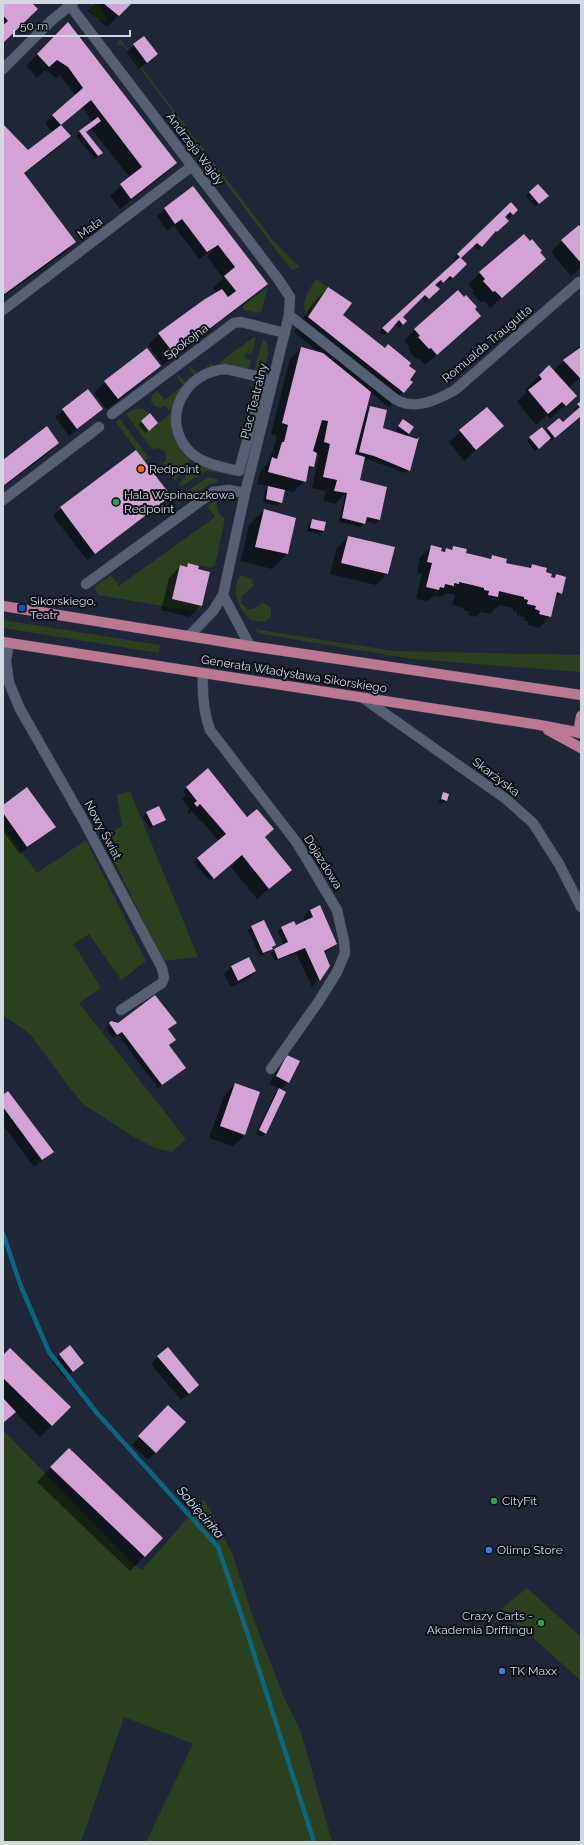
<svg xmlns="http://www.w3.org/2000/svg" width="584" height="1845" font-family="Raleway,sans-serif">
<rect width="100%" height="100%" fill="#1e2638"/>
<path fill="#2a401f" d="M93,3H97L109,22L96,19L90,9Z
M120,39L271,238L299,267L293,270L288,266L122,44L117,45Z
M316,279L328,287L308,317C298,305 309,290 316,279Z
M267,288L262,311L259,313L244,310L242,306Z
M254,337H256L252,354L246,353L244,358L251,360L247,373L221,369L220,362Z
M263,339C274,346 264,367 261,377L253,375Z
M212,363L216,370L193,381L176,421L194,455L175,481L163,464L166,460L165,452L160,448L152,449L126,414C134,408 141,405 149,414L141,421L150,430L171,413L165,406L160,408L154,406L151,402L152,395L157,391L165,400L183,385L177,377L178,375L186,383L195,377L189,368L190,366L198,374Z
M120,419L149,458L144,461L116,422Z
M198,458L223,467L221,473L206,471L180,487L179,485Z
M208,477L217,479L218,482L210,484L189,499L185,493Z
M216,500L218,512L225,519L215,565L211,568L188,563L187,567L180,565L172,599L202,606L198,610L192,611L98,595L94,587L111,575L119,586L215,517L207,506Z
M243,575L252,580L253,586L242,596L241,603L248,609H252L262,603L268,605L271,610V617L265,622L251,620C238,610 231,590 240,576Z
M3,620L160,645L159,653L3,628Z
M254,629L394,651L581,655V672L412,659L262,634Z
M130,791L198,957L163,961L103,838L122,826L117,795Z
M3,826L37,873L86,840L146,961L121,980L89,934L74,944L101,988L79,1003L186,1139L172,1152L157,1149L134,1137L83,1104L69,1087L30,1034L3,1015Z
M3,1430L135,1566L142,1570L204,1499L232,1553L253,1617L283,1695L301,1732L332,1842H146L193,1744L124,1717L81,1842H3Z
M527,1588L581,1637V1681L501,1609Z"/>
<path fill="#0007" d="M3,3H31L3,42Z
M95,3H131L107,27L88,11Z
M57,34L176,163L165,174L120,209L110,196L130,178L91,128L85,133L101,153L95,159L76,136L92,121L83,107L60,126L70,136L59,147L24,174L75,242L64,253L3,297V125L28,151L53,132L45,123L76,96L60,75L56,78L45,70L37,78L26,66Z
M144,37L157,54L139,69L126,52Z
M538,185L544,199L535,207L526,196Z
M193,187L266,284L255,295L163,365L148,345L159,334L217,293L213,288L223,278L207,257L217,246L199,259L174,226L167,231L157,216Z
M511,203L517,210L509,218L505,215L503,217L507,221L493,235V234L478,250L473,246L460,258L466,264L449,281L446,279L439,286L437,283L434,285L438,289L425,302L421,298L401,317L405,321L399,328L395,323L384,335L379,332L457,260L454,258Z
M581,229V268L571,276L551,252L562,241Z
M523,235L545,259L490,308L484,301L482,303L472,293L474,291L468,284Z
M328,288L342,315L408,366V380L411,382L389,407L370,392L364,413L370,407L381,429L403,436L396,430L400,424L409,434L405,437L410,469L406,473L364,458L359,480L386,488L379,520L375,524L365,521L361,527L339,522L345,494L335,504L323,501L326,491L312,488L319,455L316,454L313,466L307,473L305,481L293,492L284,490L281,502L277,506L263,502L265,490L269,486L257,484L261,470L269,462L271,454L273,451L277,436L271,434L290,359L301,348L321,354L294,332L313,303Z
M468,327L425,365L419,358L417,360L408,349L410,348L404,341L415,329Z
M581,345V377L568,388L575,396L550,419L547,415L536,425L517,402L527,392L525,390L549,366L553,371Z
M159,366L148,377L107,410L94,393L105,382Z
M88,390L102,409L69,436L55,417Z
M581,403V415L551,441L549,438L535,451L527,441L530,438L545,432L559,419L562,423L577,411L574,409Z
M487,408L502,426L464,461L449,442Z
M142,421L154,426L145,433L138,425Z
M58,443L47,454L3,487V461Z
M169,496L87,560L53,516L61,508Z
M264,510L295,519L287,554L272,569L241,561L249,525Z
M312,520L325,523L324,531L320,534L307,531L309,523Z
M348,537L388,573L376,585L330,574L337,548Z
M432,546L443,552L446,550H450L453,547L465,554L489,560L492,556L505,564L529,569L532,565L550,578H553L556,575L561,593L554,600L550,616L539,628L528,625L529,622L524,620L525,617L517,615V612L513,611V608L499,605L490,614L481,612L476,617L468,615L469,612L464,610V608L452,605L455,595L448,593L441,597L435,596L427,601L416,599L422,574L417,573L420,557Z
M188,564L197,570L208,573L201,606L189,617L161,610L169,578L180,566L185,567Z
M208,770L291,870L257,899L231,867L235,863L234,861L210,881L194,862L219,842L202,821H200L192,811L189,814L187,812L190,809L182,799L186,795L183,791Z
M443,793L446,800L442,804L438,802Z
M3,806L55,826L20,854L3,831Z
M147,813L165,820L150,829L143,817Z
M310,910L336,944L324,954L329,966L312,987L296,953L275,961L271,953L284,945L278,931L282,928L295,926L305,922L303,918Z
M264,921L275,945L268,952L260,956L248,930Z
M248,958L255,971L247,979L231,987L224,974L231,967Z
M154,995L176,1023L168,1030L175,1040L168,1046L181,1070L158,1088L118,1035L113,1038L106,1028L111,1023L118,1024L151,999Z
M287,1056L288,1082L280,1090L266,1133L262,1137L256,1134L275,1093L279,1089L270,1084L279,1064Z
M235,1084L259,1093L245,1135L233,1146L209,1138L224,1096Z
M3,1096L52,1152L34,1167L3,1125Z
M70,1347L82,1363L65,1379L52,1362Z
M3,1356L69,1407L40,1437L14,1411L3,1423Z
M158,1356L191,1392L181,1400L151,1364Z
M168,1407L184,1422L148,1460L132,1445Z
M54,1464L162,1538L130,1571L37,1482Z"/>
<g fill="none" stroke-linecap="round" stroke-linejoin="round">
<path stroke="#0a677f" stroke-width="4.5" d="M3,1233L20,1284L49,1352L97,1413L218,1547L247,1632L314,1842"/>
</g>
<path fill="#d2a3d4" d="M3,3H32L38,9L3,43V25L8,21L3,15Z
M103,3H132L119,16Z
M68,22L177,163L131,199L120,184L142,167L91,100L61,125L52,115L83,88L68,67L57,60L49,67L37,54Z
M144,36L158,54L147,63L133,44Z
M98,117L101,121L86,132L103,153L98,156L79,131Z
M3,124L28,150L61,125L71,136L24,173L76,242L3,295Z
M538,184L549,196L539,204L529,192Z
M193,186L268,284L175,355L158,333L205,299L222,289L228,297L236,291L224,276L235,267L218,245L207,252L182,219L175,224L164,208Z
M511,202L518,210L513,215L510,212L505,217L509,221L497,232L496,231L482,247L477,243L461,258L467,264L453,278L450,276L443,283L441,280L435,285L440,289L429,299L425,295L403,317L407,321L403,325L399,320L388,333L382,328L460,257L457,254Z
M579,225L581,228V263L561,240Z
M524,234L530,241L532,239L542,251L540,252L546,259L502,298L495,291L493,292L483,281L485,279L479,272Z
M328,287L352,303L343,315L385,348L388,344L411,363L409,366L416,371L410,380L413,382L404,393L308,317Z
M458,290L464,297L466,295L477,307L475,309L481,316L437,355L431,348L429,349L418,337L420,336L414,329Z
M301,347L323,353L371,392L355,454L365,457L360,480L387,487L380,520L367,517L365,524L342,518L347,493L334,491L337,480L323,477L330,444L324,442L328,421L322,420L313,451L317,453L314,467L309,466L306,482L268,472L272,457L277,459L282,442H284L288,425L282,423Z
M581,347V377L580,378L563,360Z
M147,348L161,366L118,399L104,381Z
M549,365L577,396L566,406L562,402L548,414L528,390L542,379L539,375Z
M88,389L103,409L77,429L62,409Z
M581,401V416L555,438L547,428L559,418L563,422L580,407L577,404Z
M370,406L387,410L383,428L417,439L419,437L410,471L374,456L359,452Z
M487,407L504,426L476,450L459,430Z
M150,413L158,423L149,431L141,421Z
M403,419L414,427L409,434L398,426Z
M47,426L59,443L3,486V460Z
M542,427L551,438L539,449L529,437Z
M136,450L171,496L95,554L60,507Z
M268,486L285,490L282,503L266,499Z
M264,509L296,518L288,554L255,547Z
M312,519L326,522L324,531L310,528Z
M348,536L395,547L388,574L341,563Z
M431,545L442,548L441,551L445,552L446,548L452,550L453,546L467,549L466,553L479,556L491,559L492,555L507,559L506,563L531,568L532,564L539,566L547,568L546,572L552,574L551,577L555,578L556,574L566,577L562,594L557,592L551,617L539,614L540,611L535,609L536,606L527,604L528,600L524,599V597L499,591L498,597L488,595L489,591L484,590V588L472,585L459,582V584L454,583V586L445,584L444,588L440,587L439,590L426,587L432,563L427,562Z
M188,563L199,566L198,569L210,572L202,606L172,599L180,565L187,567Z
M208,768L247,817L257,809L274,829L265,837L292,870L269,889L242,855L214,879L197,858L226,834L200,804L197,807L194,803L197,801L186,787Z
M27,787L56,827L27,847L3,813V805Z
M443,792L449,794L447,801L441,799Z
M159,806L166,820L153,826L146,812Z
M320,905L337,944L324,951L330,966L320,981L305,948L278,959L274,949L288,942L281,927L294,921L296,925L313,917L310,910Z
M264,920L276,945L272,947L273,949L263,953L251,926Z
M249,957L256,971L238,981L231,966Z
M155,995L177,1023L168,1029L176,1040L169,1045L186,1068L162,1085L122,1032L117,1035L109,1023L111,1021L118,1023Z
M287,1055L300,1061L289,1083L276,1076Z
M235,1083L260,1092L245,1135L220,1126Z
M279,1088L286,1092L266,1134L259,1130Z
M8,1091L54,1152L42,1160L3,1107V1095Z
M70,1345L84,1363L73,1372L59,1354Z
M168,1347L199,1385L189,1394L157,1356Z
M10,1348L71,1407L52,1426L3,1378V1355Z
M3,1398L16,1412L3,1423Z
M168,1405L186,1422L156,1453L138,1436Z
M69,1448L163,1538L145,1557L50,1467Z"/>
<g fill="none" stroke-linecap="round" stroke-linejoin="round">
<defs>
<path id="minor" d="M68,3L278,279L290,297L289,315L245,493L223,595L213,611L189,636
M3,69L52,20L73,3
M3,310L192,166
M289,315L395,399C415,411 437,400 455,390L579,282
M226,369L264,378L239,471C222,467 202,464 189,451C159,419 185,371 226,369Z
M112,414L234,323L241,322L285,333
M3,500L99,427
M86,584L213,492L229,490L245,493
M223,595L250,646
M9,643L6,661L9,683L20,709L81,816L162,968L164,978L162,983L121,1010
M203,673C202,693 203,711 210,730L297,843L337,910L344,941L345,953L337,972L319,1001L271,1069
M363,698L506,799L533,823L559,864L581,907"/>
<path id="major" d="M3,606L250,646L581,695
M3,642L540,725L581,733
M548,730L581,748
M578,733L581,716"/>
</defs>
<use href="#minor" stroke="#3c4251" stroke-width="11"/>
<use href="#major" stroke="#3c4251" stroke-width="11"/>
<use href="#minor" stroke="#565f74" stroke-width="10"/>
<use href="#major" stroke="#ba7893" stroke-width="10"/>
</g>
<circle fill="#e8710a" stroke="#0c0f17" stroke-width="1.5" cx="141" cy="469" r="4"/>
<g fill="#2e9e5b" stroke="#0c0f17" stroke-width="1.5">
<circle cx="116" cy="502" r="4"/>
<circle cx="494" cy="1501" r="4"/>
<circle cx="541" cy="1623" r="4"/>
</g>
<rect fill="#1a4fb4" stroke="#0c0f17" stroke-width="1.5" x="18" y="604" width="8" height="8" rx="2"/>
<g fill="#3f7fe0" stroke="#0c0f17" stroke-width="1.5">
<circle cx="489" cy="1550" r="4"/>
<circle cx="502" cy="1671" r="4"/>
</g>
<g text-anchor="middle" stroke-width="4" stroke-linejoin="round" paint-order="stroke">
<g font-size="12" fill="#d1d7e3" stroke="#0c0f17">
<text transform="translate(195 149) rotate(53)" y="4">Andrzeja Wajdy</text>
<text transform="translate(90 228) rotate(-37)" y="4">Mała</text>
<text transform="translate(186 342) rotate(-37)" y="4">Spokojna</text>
<text transform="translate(487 344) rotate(-40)" y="4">Romualda Traugutta</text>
<text transform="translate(254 401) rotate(-76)" y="4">Plac Teatralny</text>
<text transform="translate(294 674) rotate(9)" y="4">Generała Władysława Sikorskiego</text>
<text transform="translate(496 777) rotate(37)" y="4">Skarżyska</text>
<text transform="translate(103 830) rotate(62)" y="4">Nowy Świat</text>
<text transform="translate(323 862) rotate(58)" y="4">Dojazdowa</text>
</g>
<g font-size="12" fill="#d1d7e3" stroke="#0c0f17" text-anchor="start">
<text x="149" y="473">Redpoint</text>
<text x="124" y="499">Hala Wspinaczkowa<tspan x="124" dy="14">Redpoint</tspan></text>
<text x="30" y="605">Sikorskiego,<tspan x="30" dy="14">Teatr</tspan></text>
<text x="502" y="1505">CityFit</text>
<text x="497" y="1554">Olimp Store</text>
<text x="533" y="1620" text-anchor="end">Crazy Carts -<tspan x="533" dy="14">Akademia Driftingu</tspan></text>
<text x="510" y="1675">TK Maxx</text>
</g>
<g font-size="13" font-style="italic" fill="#c4ecfb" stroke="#0c0f17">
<text transform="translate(201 1512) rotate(49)" y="5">Sobięcinka</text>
</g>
</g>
<rect width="584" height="1845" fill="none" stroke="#d1d7e3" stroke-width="8"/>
<path d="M14 30v6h116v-6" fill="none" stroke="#d1d7e3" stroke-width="2"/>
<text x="20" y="30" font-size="12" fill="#d1d7e3" stroke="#0c0f17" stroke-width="3" paint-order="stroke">50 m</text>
</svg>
